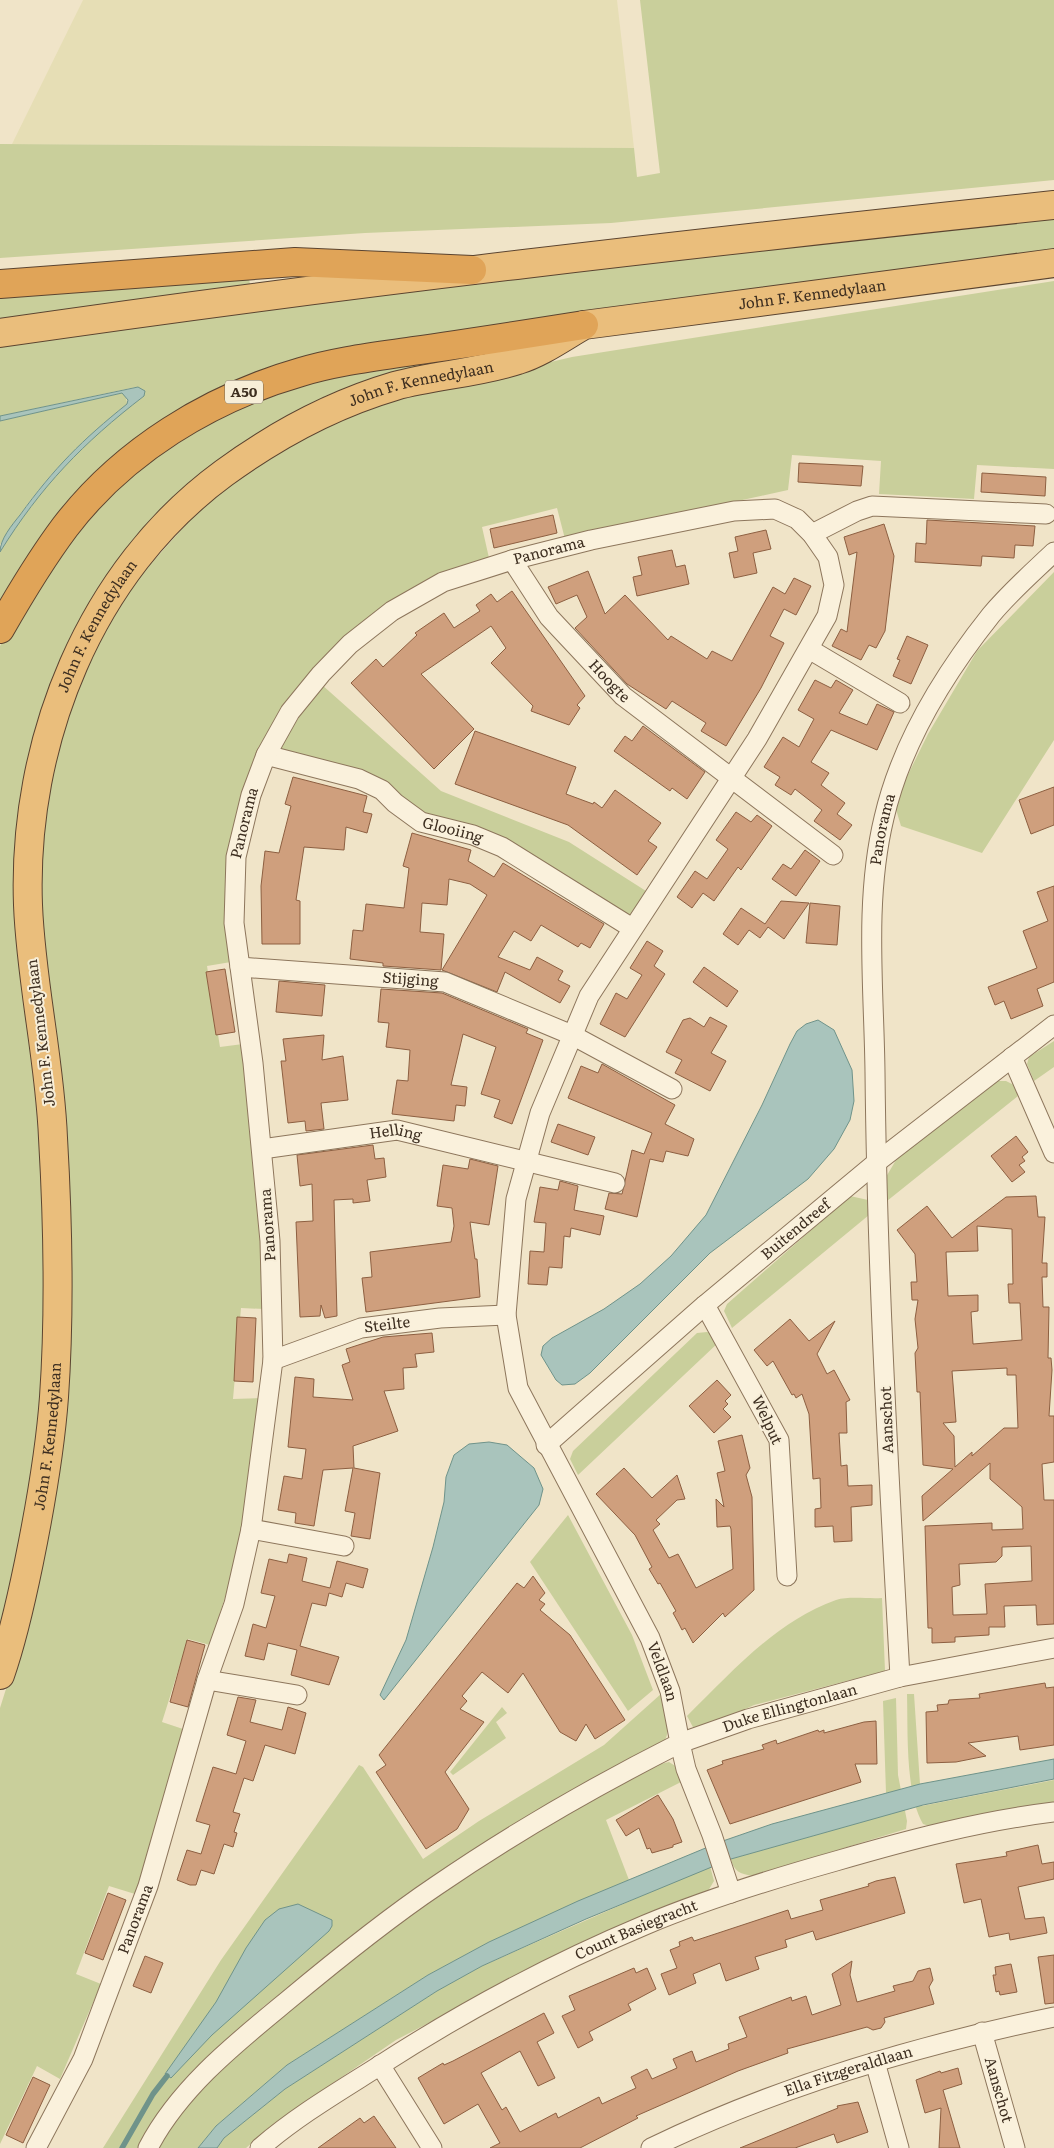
<svg xmlns="http://www.w3.org/2000/svg" width="1054" height="2148" font-family="Literata,serif">
<rect width="100%" height="100%" fill="#f0e4c8"/>
<path fill="#e6deb5" d="M83,0H617L634,148L12,144Z"/>
<path fill="#c9cf9b" d="M640,0H1054V180L611,223L365,233L0,258V144L634,148L637,177L660,173Z
M1054,219V253L208,397L0,608V552L15,527L62,467L108,423L144,396L138,387L131,388L0,416V344L622,264Z
M249,279L251,289L0,324V298Z
M1054,281V469L977,465L974,499L879,494L881,461L792,455L788,490L565,539L557,508L482,527L489,558L374,617L255,766L231,962L207,966L220,1047L243,1044L256,1142L264,1309L241,1308L233,1399L262,1398L241,1546L210,1645L188,1639L162,1722L189,1731L135,1894L109,1886L76,1974L101,1984L60,2079L37,2066L0,2144V1708L22,1638L46,1529L44,952L39,871L47,792L64,722L94,646L140,576L198,511L264,459L337,418L397,398L572,357Z
M478,355L396,375L181,496L116,564L73,631L41,710L23,784L20,951L40,1143L49,1290L41,1405L24,1524L0,1636V646L12,624L74,534L136,471L220,416L307,384L393,366Z
M122,393L126,394L127,404C73,448 37,485 0,545V421Z
M1054,572V740L982,853L901,826L894,803L928,734L977,651Z
M321,684L441,791L569,842L646,891L629,918L422,816L278,749Z
M1054,1041V1067L1034,1081L1027,1064L1029,1057Z
M994,1081H1006L1014,1085L1018,1096L887,1201L886,1177L896,1160Z
M850,1196L868,1200L869,1215L732,1328L724,1311L727,1304Z
M707,1332L715,1334L719,1342L578,1475L570,1459L573,1451L697,1333Z
M568,1515L632,1635L653,1690L628,1711L530,1562Z
M882,1598L885,1671L754,1705L718,1722L694,1729L687,1716C732,1672 775,1622 836,1600C849,1596 868,1599 882,1598Z
M662,1693C665,1710 673,1729 663,1744L402,1902L264,2006L214,2054L142,2148H103L221,1960L359,1765L363,1767L423,1859L479,1821L604,1745Z
M907,1694H914L920,1784L916,1785L922,1806L1054,1780V1802L929,1826L923,1824C905,1793 908,1730 907,1694Z
M896,1698L898,1775L907,1821L906,1829L753,1876C741,1874 734,1872 731,1859L899,1811L895,1791L886,1793L883,1701Z
M502,1707L507,1713L496,1722L506,1738L453,1775L450,1772Z
M669,1762L680,1769L683,1781L606,1820L629,1880L489,1942L428,1975L287,2065L216,2126L198,2148H155C188,2092 241,2049 291,2007C347,1961 404,1914 466,1875C527,1837 590,1801 652,1766Z
M710,1866L714,1881L708,1891L580,1944L396,2040L279,2120L246,2148H217L224,2138L285,2089L437,1991L482,1966Z"/>
<path fill="#a9c4bc" stroke="#6f938a" d="M138,387L145,391L144,396C83,443 41,486 0,552C0,539 12,525 20,515C54,468 82,440 127,404L128,400L122,393L0,421V416Z
M818,1020L834,1030L852,1070L854,1101L850,1120L834,1149L808,1179L710,1253L590,1373L575,1384L562,1385L556,1380L541,1355L543,1346L552,1338L604,1309L640,1284L671,1256L706,1215L762,1105L790,1044L797,1031L806,1024Z
M489,1442L507,1445L534,1468L543,1489L539,1505L384,1700L380,1695L406,1640L433,1547L444,1502L446,1477L454,1455L469,1444Z
M1054,1759V1779L923,1805L731,1859L586,1919L482,1966L437,1991L285,2089L224,2138L217,2148H198L216,2126L287,2065L428,1975L489,1942L578,1901L720,1842L772,1824L920,1784Z
M298,1904L332,1920V1926L329,1931L212,2035L171,2078L165,2074L216,2002L246,1948L265,1920L279,1909Z"/>
<g fill="none" stroke-linecap="round" stroke-linejoin="round">
<path stroke="#6f938a" stroke-width="5.5" d="M122,2148L153,2094L167,2076"/>
</g>
<path fill="#cf9f7d" stroke="#8d5f41" fill-rule="evenodd" d="M799,463L863,466L861,486L798,482Z
M982,473L1046,477L1045,496L981,492Z
M553,515L557,533L494,548L490,529Z
M927,520L1035,526L1033,546L1015,545L1014,558L982,556L981,566L915,562L916,543L926,544Z
M884,524L894,556L885,631L876,648L869,645L861,660L832,646L841,629L847,632L857,552L849,555L844,537Z
M766,530L771,549L753,553L757,573L734,578L729,553L738,551L735,537Z
M672,550L676,567L685,565L689,584L637,596L633,577L642,575L638,557Z
M588,571L605,614L625,595L668,640L671,636L707,659L712,651L732,661L773,587L785,594L794,578L811,586L796,615L784,609L770,636L784,643L761,688L726,746L701,731L706,723L672,701L666,709L627,684L575,628L587,617L577,595L556,604L548,587Z
M512,591L585,696L577,705L580,708L569,725L531,711L533,706L491,663L506,648L491,626L421,674L474,729L434,769L351,683L376,659L383,667L417,635L415,633L444,613L454,628L480,611L476,605L491,594L497,602Z
M907,636L928,645L911,684L893,676L900,660L897,659Z
M815,680L831,688L836,680L853,690L839,713L867,725L877,704L894,712L877,750L831,730L811,762L829,773L821,785L845,803L837,814L852,825L840,840L814,821L822,810L795,789L791,795L775,785L780,777L764,767L783,737L799,747L814,719L798,710Z
M643,726L705,772L687,799L672,788L670,791L614,751L625,736L632,741Z
M475,731L576,767L566,794L593,804L594,802L602,808L615,790L661,823L648,841L657,847L637,875L568,825L455,784Z
M293,777L367,796L363,812L372,814L367,833L346,827L344,850L304,847L296,900L300,901V944H262L261,886L265,851L279,853L291,806L285,804Z
M1054,787V825L1031,834L1019,800Z
M736,812L751,822L757,815L772,826L741,870L738,867L714,901L703,893L692,908L677,897L695,871L707,879L728,849L716,840Z
M412,833L471,850L468,861L494,877L503,863L604,924L590,948L581,943L578,947L541,925L531,941L514,931L498,957L530,970L537,957L563,971L558,980L570,986L560,1003L505,972L497,992L442,970L487,895L470,884L449,879L447,905L422,903L420,932L444,934L441,970L383,966V963L350,959L353,930L363,931L366,904L404,908L409,868L403,866Z
M805,850L820,861L796,896L772,879L783,864L791,869Z
M1054,886V982L1037,989L1043,1006L1011,1019L1004,1001L995,1005L988,987L1037,968L1023,931L1048,921L1037,892Z
M781,901L809,903L784,939L768,927L760,938L749,930L738,945L723,934L741,908L765,924Z
M810,903L840,906L837,945L806,943Z
M647,941L663,951L654,966L665,974L625,1037L600,1024L616,993L627,999L642,975L630,968Z
M704,967L738,991L727,1007L693,982Z
M225,969L235,1032L216,1035L206,972Z
M279,981L325,985L322,1016L276,1012Z
M381,989L442,993L528,1029L526,1033L543,1040L512,1124L494,1117L500,1100L481,1094L496,1047L463,1034L451,1085L467,1087L465,1106L456,1105L454,1121L392,1114L397,1080L408,1081L410,1050L386,1047L389,1023L378,1022Z
M710,1017L727,1026L711,1053L726,1061L710,1091L675,1073L682,1060L666,1052L683,1020L690,1018L704,1027Z
M324,1035L322,1060L343,1056L348,1100L321,1103L324,1129L306,1131L305,1121L288,1123L281,1061H286L283,1039Z
M602,1064L675,1105L665,1124L694,1139L688,1156L666,1151L663,1162L650,1159L637,1217L605,1209L609,1193L622,1194L632,1150L644,1154L652,1133L568,1098L581,1066L598,1073Z
M558,1124L595,1137L588,1155L551,1142Z
M1016,1136L1028,1152L1022,1157L1025,1161L1019,1165L1025,1172L1012,1182L991,1156Z
M373,1145L375,1159L384,1158L386,1177L367,1180L370,1201L353,1203V1199L334,1200L337,1316L325,1318L321,1305L320,1316L300,1317L296,1222L313,1221L312,1184L300,1186L297,1155Z
M470,1159L498,1166L489,1225L470,1222L475,1259H477L480,1297L366,1312L362,1278L372,1277L370,1252L451,1242L454,1226L452,1208L437,1206L443,1165L468,1169Z
M560,1181L578,1186L574,1210L604,1216L600,1235L571,1228L570,1237L564,1236L562,1268L549,1267L547,1285L528,1284L530,1251L544,1252L546,1223L534,1222L540,1187L558,1190Z
M1036,1196L1038,1217H1045L1042,1263H1047V1277H1042L1043,1307H1049L1048,1358H1051L1052,1370L1049,1416H1054V1462L1042,1464L1044,1500H1054V1624L1037,1625L1036,1605L1004,1606L1005,1627H989V1635L955,1637V1642L932,1643V1628H928L925,1526L992,1523V1530L1023,1529L1022,1507L990,1479V1463L923,1521L922,1496L953,1469L923,1465L920,1392H917L915,1353L918,1348L915,1319L918,1300H912L911,1282H917L915,1254L897,1230L927,1206L952,1238L1006,1197ZM977,1226L1012,1229L1013,1284H1008L1009,1303H1020L1022,1340L973,1344L971,1312L978,1311V1295L948,1296L946,1252L978,1251ZM1007,1368V1375H1016L1018,1428H1004L972,1456V1452L955,1467L954,1436L943,1423L956,1422L952,1371ZM1031,1546L1032,1581L985,1584L987,1614L953,1615L952,1587L960,1585L959,1564L996,1562L1002,1556V1547Z
M237,1317L256,1318L253,1382L234,1381Z
M790,1319L809,1341L835,1321L817,1354L827,1374L834,1370L850,1400L846,1402L847,1433H839L841,1466L847,1465L848,1486L872,1485V1505L851,1507L852,1541L834,1542L833,1526L815,1527V1509L821,1508L820,1478L813,1479L809,1414L802,1394L796,1398L794,1394L792,1395L773,1361L767,1366L754,1350Z
M432,1333L434,1352L415,1354L417,1367L403,1368L404,1389L384,1391L398,1431L353,1446L354,1468L380,1473L370,1539L351,1536L355,1513L345,1511L353,1468L323,1470L314,1526L295,1523L296,1513L278,1510L284,1476L302,1479L306,1449L288,1447L295,1377L314,1379L313,1397L353,1400L342,1365L350,1362L346,1349L383,1337Z
M717,1380L731,1395L725,1401L728,1404L723,1409L731,1417L714,1433L689,1406Z
M742,1435L750,1468L746,1475L752,1497L754,1590L725,1617L723,1613L693,1643L685,1628L682,1630L678,1622L673,1613L676,1611L660,1583L658,1584L649,1569L652,1567L635,1535L596,1494L624,1468L652,1498L677,1475L685,1499L677,1500L656,1520L660,1524L653,1530L669,1558L678,1554L696,1588L733,1569L731,1529L730,1526L717,1527L716,1499L724,1507L717,1473L725,1471L718,1441Z
M289,1554L307,1558L302,1581L330,1588L337,1561L368,1569L363,1588L346,1583L342,1597L329,1593L326,1606L312,1603L300,1646L339,1657L329,1685L291,1675L297,1650L268,1643L264,1660L245,1656L253,1624L266,1628L275,1596L261,1593L269,1559L287,1563Z
M533,1576L545,1593L539,1600L545,1604L540,1610L570,1635L625,1720L595,1739L586,1724L576,1741L560,1732L523,1673L508,1693L482,1672L462,1696L467,1701L460,1709L484,1722L445,1772L469,1809L457,1829L426,1849L376,1772L386,1765L379,1755L517,1583L524,1588Z
M187,1640L205,1645L188,1707L170,1702Z
M1045,1683L1046,1688L1054,1687V1745L1020,1750L1018,1736L968,1743L986,1756L956,1762L927,1763L926,1712L938,1711L937,1705L948,1704L949,1700L980,1698L979,1694Z
M238,1697L256,1700L250,1722L282,1730L288,1707L306,1713L295,1754L265,1745L253,1781L244,1778L233,1812L240,1814L234,1832L237,1833L233,1847L224,1844L214,1874L201,1870L196,1885H190L177,1880L187,1850L201,1854L210,1825L196,1821L213,1767L236,1774L246,1741L227,1735Z
M876,1721L877,1764H855L861,1782L730,1824L707,1770L723,1764L722,1761L764,1749L762,1745L776,1740L777,1744L818,1730L819,1732L824,1730V1733L864,1722Z
M658,1795L673,1819L682,1842L673,1845V1847L652,1853L650,1848L647,1849L639,1828L626,1836L616,1820Z
M1038,1845L1042,1864L1054,1862V1879L1018,1887L1025,1919L1044,1917L1047,1933L1010,1940L1009,1933L989,1937L981,1899L964,1903L956,1864L1007,1856L1006,1852Z
M895,1877L905,1913L816,1940L813,1931L785,1940L787,1947L755,1957L759,1969L726,1981L720,1963L693,1974L696,1983L669,1995L661,1974L677,1968L670,1950L680,1946L679,1942L692,1937L694,1941L788,1910L791,1919L823,1910L820,1900L869,1886L868,1884L876,1881Z
M108,1893L126,1900L103,1960L85,1953Z
M1054,1955V2003L1045,2004L1038,1957Z
M145,1956L163,1963L151,1993L133,1986Z
M852,1961L850,1975L857,2002L895,1991L893,1986L913,1981L918,1971L930,1968L933,1980L929,1987L934,2004L884,2018L885,2022L881,2028L873,2030L867,2027L787,2049L788,2053L738,2071L636,2116L638,2118L580,2148H490L500,2143L478,2104L444,2124L418,2078L443,2063L444,2065L453,2061L544,2013L554,2033L537,2042L555,2078L538,2086L520,2051L481,2073L502,2110L506,2107L520,2132L556,2113L558,2118L599,2097L602,2104L636,2088L631,2077L647,2069L652,2079L677,2068L673,2059L692,2051L696,2062L729,2049L728,2044L747,2037L739,2017L791,1997L792,2001L806,1996L812,2015L841,2005L832,1974Z
M1011,1964L1017,1992L1000,1995L999,1991L996,1992L993,1975H996L995,1967Z
M634,1968L636,1973L647,1968L656,1989L628,2004L631,2010L589,2032L593,2040L578,2048L562,2016L575,2010L569,1996Z
M958,2068L962,2084L943,2090L960,2148H939L941,2108L925,2113L916,2080L940,2071L941,2073Z
M33,2077L50,2085L23,2143L6,2135Z
M858,2102L868,2132L837,2143L834,2134L795,2148H740L838,2108L837,2106Z
M374,2116L396,2148H318L360,2118L364,2123Z"/>
<g fill="none" stroke-linecap="round" stroke-linejoin="round">
<defs>
<g id="minor">
<path d="M812,534L857,511L872,506L1046,514"/>
<path id="s1" d="M512,560L549,617L623,696L833,855"/>
<path d="M809,649L900,703"/>
<path id="s2" d="M266,755L359,779L382,790L395,803L421,822L473,835L502,847L632,928"/>
<path id="s3" d="M240,967L445,982L572,1035L672,1089"/>
<path d="M1012,1057L1054,1153"/>
<path id="s4" d="M262,1149L397,1130L615,1183"/>
<path d="M705,1305L779,1440L787,1576"/>
<path id="s5" d="M273,1360L361,1328L440,1318L506,1315"/>
<path id="s6" d="M546,1445L705,1305L877,1162L1054,1025"/>
<path d="M251,1529L344,1546"/>
<path id="s7" d="M900,1677C889,1476 877,1274 875,1072C874,988 864,901 884,818C901,744 944,674 991,615C1010,592 1033,572 1054,552"/>
<path d="M207,1680L297,1695"/>
<path id="s8" d="M731,1893L712,1835L686,1769L680,1743L748,1719L900,1677L1054,1648"/>
<path id="s9" d="M982,2032L1015,2148"/>
<path d="M875,2062L899,2148"/>
<path d="M380,2065L432,2148"/>
<path id="s10" d="M36,2148L83,2059L148,1886L207,1680L234,1604L251,1529L273,1360L270,1241L253,1063L234,923L236,857L251,795L266,755L290,712L321,674L350,644L392,611L443,582L512,560L591,540L734,511L775,509L797,519L812,534L828,557L834,585L827,616L757,739L589,996L540,1113L516,1199L506,1315L518,1388L650,1638L670,1691L680,1743C597,1785 513,1833 436,1886C384,1921 335,1961 287,2001C236,2043 179,2088 148,2148"/>
<path id="s11" d="M260,2148C297,2116 338,2092 379,2066C464,2011 552,1964 645,1925C707,1899 772,1879 836,1861C908,1840 980,1821 1054,1812"/>
<path id="s12" d="M651,2148C779,2086 915,2046 1054,2017"/>
</g>
<g id="trunk">
<path d="M0,333C350,282 702,242 1054,205"/>
<path id="s13" d="M0,1675C13,1638 21,1601 29,1562C40,1508 50,1452 54,1397C60,1311 58,1224 53,1138C50,1060 31,983 28,905C22,742 90,571 224,473C276,435 334,404 395,386C435,375 479,373 518,360C541,353 563,337 584,325L1054,263"/>
</g>
<path id="motorway" d="M0,284L295,262L472,270
M0,629C20,594 41,559 65,527C123,451 210,398 301,372C337,361 375,357 413,351C470,343 527,334 584,325"/>
</defs>
<use href="#minor" stroke="#8d765c" stroke-width="21"/>
<use href="#trunk" stroke="#5b4430" stroke-width="30"/>
<use href="#motorway" stroke="#5b4430" stroke-width="30"/>
<use href="#minor" stroke="#faf1dc" stroke-width="19"/>
<use href="#trunk" stroke="#eabe7c" stroke-width="28"/>
<use href="#motorway" stroke="#e0a458" stroke-width="28"/>
</g>
<g text-anchor="middle" stroke-width="4" stroke-linejoin="round" paint-order="stroke">
<rect fill="#f7eed8" stroke="#756857" stroke-width="1" x="225" y="380.5" width="38" height="23" rx="4"/>
<g font-size="14" font-weight="bold" fill="#3d2e20">
<text x="244" y="397">A50</text>
</g>
<g font-size="15" fill="#3d2e20" stroke="#f7eed8">
<text dy="5" stroke="none"><textPath href="#s13" startOffset="1894">John F. Kennedylaan</textPath></text>
<text dy="5" stroke="none"><textPath href="#s13" startOffset="1489">John F. Kennedylaan</textPath></text>
<text dy="5" stroke="none"><textPath href="#s10" startOffset="1802">Panorama</textPath></text>
<text dy="5" stroke="none"><textPath href="#s13" startOffset="1069">John F. Kennedylaan</textPath></text>
<text dy="5" stroke="none"><textPath href="#s1" startOffset="156">Hoogte</textPath></text>
<text dy="5" stroke="none"><textPath href="#s10" startOffset="1368">Panorama</textPath></text>
<text dy="5" stroke="none"><textPath href="#s2" startOffset="205">Glooiing</textPath></text>
<text dy="5" stroke="none"><textPath href="#s7" startOffset="849">Panorama</textPath></text>
<text dy="5" stroke="none"><textPath href="#s3" startOffset="171">Stijging</textPath></text>
<text transform="translate(41 1033) rotate(-97)" y="5">John F. Kennedylaan</text>
<text dy="5" stroke="none"><textPath href="#s4" startOffset="135">Helling</textPath></text>
<text transform="translate(268 1225) rotate(-94)" y="5">Panorama</text>
<text dy="5" stroke="none"><textPath href="#s6" startOffset="330">Buitendreef</textPath></text>
<text dy="5" stroke="none"><textPath href="#s5" startOffset="120">Steilte</textPath></text>
<text transform="translate(767 1420) rotate(65)" y="5">Welput</text>
<text transform="translate(887 1420) rotate(-92)" y="5">Aanschot</text>
<text dy="5" stroke="none"><textPath href="#s13" startOffset="244">John F. Kennedylaan</textPath></text>
<text dy="5" stroke="none"><textPath href="#s10" startOffset="3340">Veldlaan</textPath></text>
<text dy="5" stroke="none"><textPath href="#s8" startOffset="274">Duke Ellingtonlaan</textPath></text>
<text dy="5" stroke="none"><textPath href="#s10" startOffset="250">Panorama</textPath></text>
<text dy="5" stroke="none"><textPath href="#s11" startOffset="436">Count Basiegracht</textPath></text>
<text dy="5" stroke="none"><textPath href="#s12" startOffset="212">Ella Fitzgeraldlaan</textPath></text>
<text dy="5" stroke="none"><textPath href="#s9" startOffset="60">Aanschot</textPath></text>
</g>
</g>
</svg>
